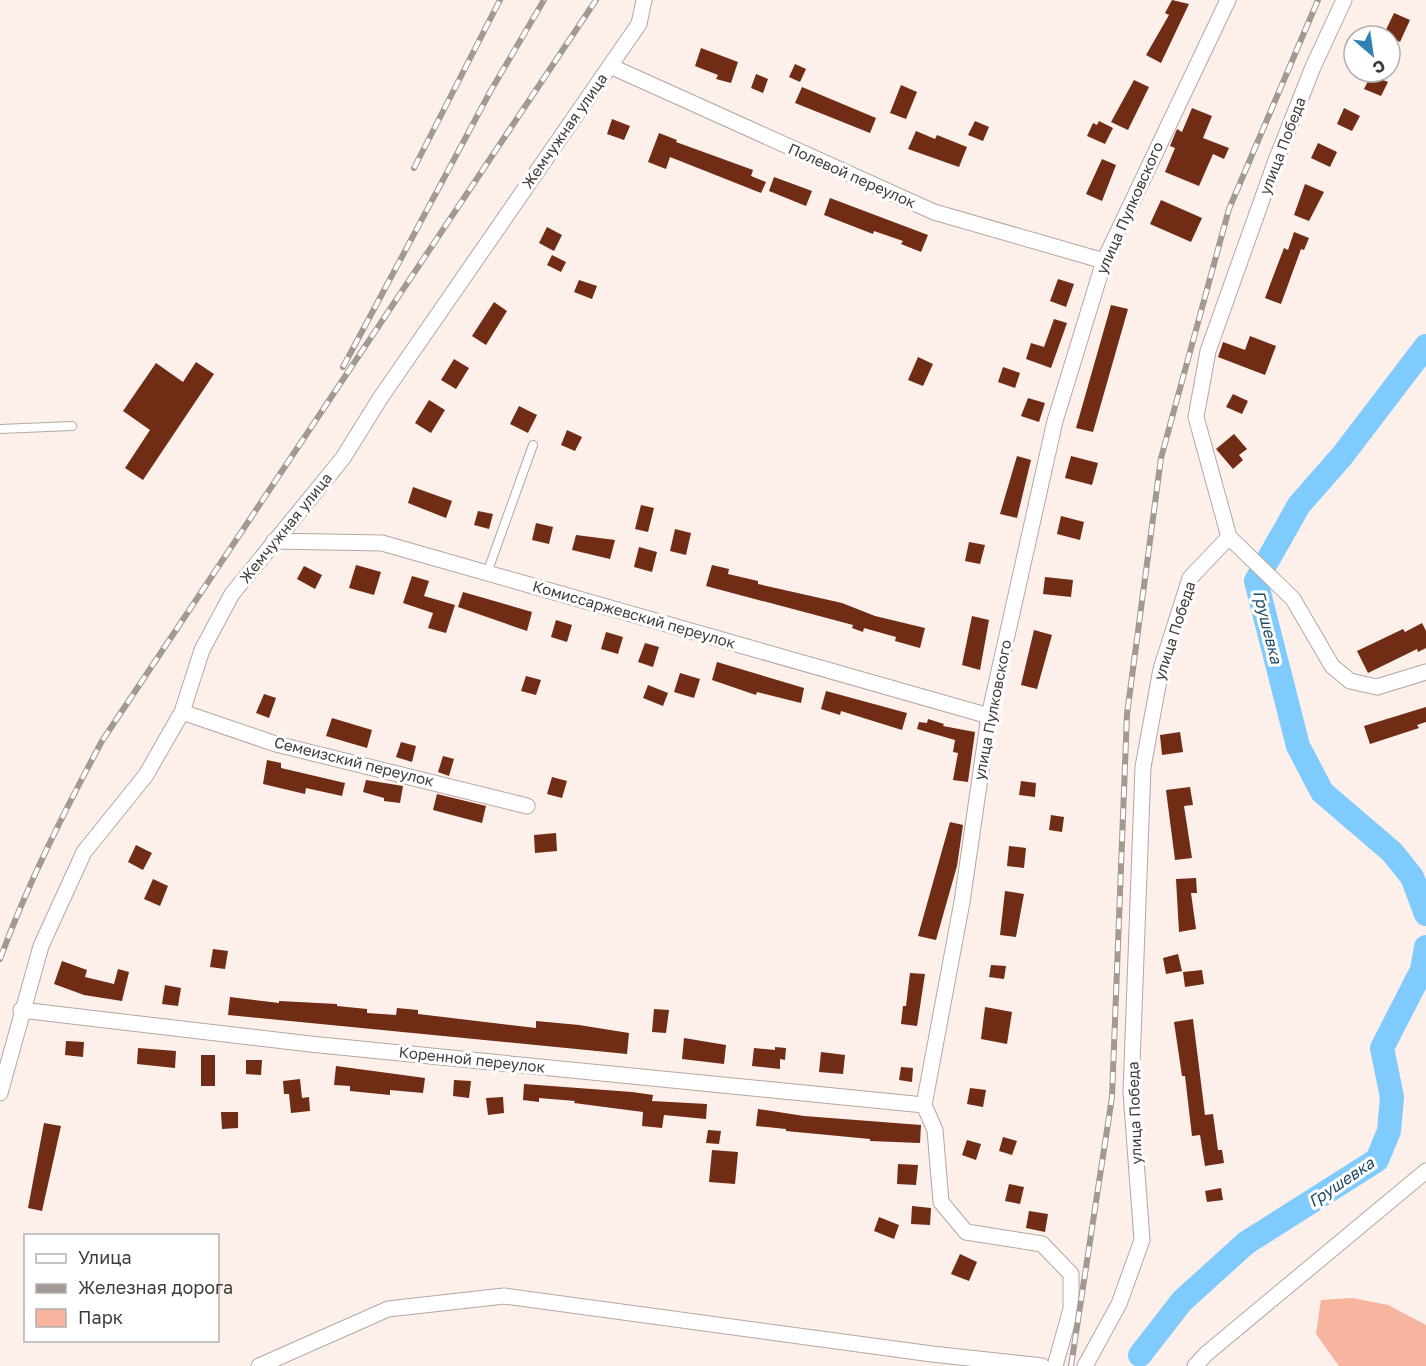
<svg xmlns="http://www.w3.org/2000/svg" width="1426" height="1366" font-family="'Golos Text',sans-serif">
<rect width="100%" height="100%" fill="#fdefea"/>
<path fill="#f7b49e" d="M1352,1298L1388,1305L1426,1325V1366H1339L1316,1334L1321,1300Z"/>
<g fill="none" stroke-linecap="round" stroke-linejoin="round">
<path stroke="#80cbfd" stroke-width="24" d="M1426,346L1342,456L1299,505L1256,581L1298,746L1322,792L1392,852L1412,877L1426,914
M1140,1355L1182,1301L1246,1243L1377,1160L1389,1131L1392,1097L1382,1048L1422,970L1426,947"/>
</g>
<path fill="#702c14" d="M1172,0L1189,4L1161,63L1146,55L1169,15L1165,13Z
M1394,13L1410,20L1400,42L1384,34Z
M701,48L738,62L731,83L716,79L718,75L695,66Z
M795,64L806,69L800,82L789,77Z
M756,74L768,79L763,93L751,88Z
M1371,75L1388,82L1381,96L1364,89Z
M1134,80L1149,87L1128,130L1111,122Z
M901,85L917,92L906,119L890,113Z
M802,87L876,118L870,133L795,103Z
M1192,108L1212,116L1203,138L1229,148L1224,159L1213,154L1199,186L1165,172L1175,148L1170,146L1177,129L1182,132Z
M1344,108L1360,116L1352,131L1337,124Z
M612,119L630,126L624,140L607,134Z
M975,121L989,127L983,141L968,135Z
M1099,121L1113,128L1105,144L1087,136L1093,123L1097,125Z
M916,131L935,139L937,135L967,147L959,167L908,149Z
M659,133L677,140L676,142L753,170L751,176L766,182L761,193L670,157L666,169L648,162Z
M1318,143L1337,152L1330,167L1311,158Z
M1102,159L1116,165L1102,201L1086,194Z
M774,177L812,191L806,206L769,191Z
M1305,184L1324,192L1309,221L1294,215Z
M830,198L928,235L921,252L901,244L903,241L874,231L873,234L824,215Z
M1161,200L1202,218L1191,242L1150,224Z
M547,227L562,235L554,251L539,243Z
M1294,232L1309,238L1304,250L1301,249L1281,304L1265,298L1284,248L1288,250Z
M552,255L566,262L561,272L547,265Z
M1058,279L1074,284L1066,307L1050,301Z
M579,280L597,286L592,299L574,292Z
M494,302L507,311L486,345L472,336Z
M1111,305L1128,309L1093,432L1076,428Z
M1054,319L1067,323L1051,368L1026,359L1031,343L1044,347Z
M1250,336L1276,346L1265,375L1218,357L1223,342L1245,350Z
M918,357L933,364L923,386L908,380Z
M454,359L469,368L456,389L441,380Z
M196,362L214,374L143,480L125,468L150,430L123,411L156,363L183,382Z
M1003,367L1020,373L1015,388L998,382Z
M1233,394L1248,401L1242,414L1226,407Z
M1028,398L1045,403L1039,422L1021,416Z
M429,400L445,410L431,433L415,423Z
M519,406L537,415L528,433L510,424Z
M567,430L582,437L575,451L561,445Z
M1234,434L1247,449L1239,455L1243,460L1233,469L1216,449Z
M1017,456L1031,460L1017,518L1000,514Z
M1071,456L1098,463L1092,485L1065,478Z
M413,487L452,501L446,518L408,503Z
M641,505L654,508L648,532L635,529Z
M478,511L493,514L489,529L474,525Z
M1061,516L1084,522L1080,540L1057,534Z
M536,523L553,527L549,544L532,540Z
M675,529L691,533L686,555L670,551Z
M576,535L615,540L610,559L572,550Z
M969,542L985,545L980,564L965,561Z
M639,547L657,552L652,572L634,567Z
M356,565L381,572L374,595L349,588Z
M712,565L729,569L728,574L758,581V584L842,603L875,616L925,628L920,648L895,641L896,637L864,628L863,632L852,628L853,625L706,586Z
M304,566L322,575L315,589L297,579Z
M412,576L429,581L424,596L455,605L446,633L428,628L433,613L403,603Z
M1045,577L1073,580L1071,597L1043,594Z
M463,592L532,612L527,631L458,607Z
M972,616L989,620L980,670L962,665Z
M556,620L572,625L567,642L551,637Z
M1422,623L1426,631V648L1418,652L1417,649L1368,673L1357,651L1403,629L1405,632Z
M1034,630L1052,635L1037,689L1021,685Z
M606,632L623,637L618,654L601,649Z
M645,643L659,647L653,667L638,662Z
M717,662L804,688L801,703L757,692L756,695L712,680Z
M680,673L700,679L694,698L674,692Z
M526,676L541,680L536,695L521,691Z
M648,685L668,693L663,706L643,698Z
M826,691L907,713L902,730L841,711L840,715L821,709Z
M264,694L276,698L269,718L256,713Z
M1426,707V722L1417,725L1419,728L1370,744L1364,726Z
M332,718L372,730L367,748L326,736Z
M928,719L944,724L943,726L975,732L968,782L953,780L958,753L953,752L955,740L917,729L919,722L927,723Z
M1180,732L1183,752L1162,755L1160,735Z
M401,742L416,746L412,762L396,757Z
M443,756L454,759L449,776L438,772Z
M267,760L281,763V768L345,783L342,796L306,788L305,794L263,784Z
M552,777L567,781L562,798L547,794Z
M366,780L403,786L400,803L384,801V798L363,792Z
M1021,781L1036,783L1035,797L1019,795Z
M1190,787L1193,805L1184,806L1192,858L1175,860L1166,790Z
M437,794L486,806L482,823L433,810Z
M1051,815L1064,817L1062,832L1049,830Z
M950,822L963,825L957,866L936,940L918,936Z
M556,833L557,851L535,853L534,835Z
M136,845L152,853L143,870L128,862Z
M1009,846L1026,848L1024,868L1007,866Z
M1196,878L1197,893H1191L1196,929L1179,932L1176,879Z
M153,879L168,886L160,906L144,899Z
M1005,891L1024,894L1016,937L1000,935Z
M213,949L228,951L225,969L210,967Z
M1178,954L1182,971L1166,974L1163,958Z
M62,961L87,970L85,977L114,984L118,969L129,972L122,1001L84,995L54,984Z
M991,965L1006,966L1004,979L989,977Z
M1202,970L1204,984L1185,987L1183,972Z
M910,973L925,974L917,1026L901,1024L903,1006H906Z
M165,985L181,988L178,1006L162,1004Z
M230,997L279,1003V1001L337,1004V1006L367,1009V1013L396,1015L397,1008L418,1010V1014L536,1028V1021L579,1025L629,1033L627,1054L228,1015Z
M985,1007L1012,1012L1007,1044L981,1039Z
M654,1009L669,1010L666,1033L652,1032Z
M1193,1019L1205,1115L1213,1114L1218,1150H1222L1224,1163L1205,1166L1200,1135L1192,1136L1185,1076H1182L1174,1022Z
M684,1038L726,1045L724,1064L682,1059Z
M66,1041L84,1042L83,1057L65,1055Z
M775,1047L786,1048L785,1060L780,1059V1069L752,1066L754,1048L775,1050Z
M138,1048L176,1051L175,1068L137,1064Z
M821,1052L845,1055L843,1074L819,1072Z
M201,1055H215V1086H201Z
M246,1060H262L261,1075L246,1074Z
M336,1066L425,1078L423,1093L390,1090V1095L350,1091V1086L334,1085Z
M901,1067L913,1068L912,1082L899,1080Z
M300,1079L302,1098L309,1097L310,1111L291,1113L289,1094H284L283,1081Z
M454,1080L471,1081L469,1098L453,1096Z
M524,1084L632,1092L653,1095L652,1101L707,1104L706,1119L664,1115L662,1128L642,1126L643,1112L574,1103L575,1101L539,1098V1102L523,1100Z
M970,1088L986,1090L983,1107L967,1104Z
M503,1097L504,1113L488,1115L486,1098Z
M758,1109L804,1116L921,1125L920,1143L870,1141V1139L786,1131V1129L756,1126Z
M221,1112H238V1128L222,1129Z
M44,1123L61,1126L42,1211L28,1208Z
M708,1130L721,1131L719,1144L706,1143Z
M1003,1137L1017,1141L1012,1155L999,1151Z
M967,1140L981,1144L976,1160L962,1155Z
M712,1150L738,1152L735,1184L709,1182Z
M898,1164L918,1165L916,1185L897,1184Z
M1009,1184L1024,1187L1020,1204L1005,1201Z
M1221,1188L1223,1200L1207,1202L1205,1191Z
M912,1206L931,1208L930,1225L911,1224Z
M1029,1211L1048,1214L1045,1232L1026,1228Z
M879,1217L899,1225L894,1239L874,1231Z
M960,1254L977,1262L969,1281L951,1274Z"/>
<g fill="none" stroke-linecap="round" stroke-linejoin="round">
<defs>
<path id="lane" d="M0,429L72,426
M487,573L533,445"/>
<path id="street" d="M610,66L934,212L1104,261
M1229,537L1293,599L1332,666L1350,681L1377,687L1426,672
M274,541L382,543L989,716
M182,712L276,744L527,806
M21,1010L310,1044L924,1105
M0,1093L41,946L84,852L146,775L182,712L202,650L232,594L343,458L381,397L639,24L644,0
M259,1366L388,1309L504,1296L932,1354L1042,1366
M1055,1366L1071,1309V1274L1042,1244L966,1232L941,1202L935,1130L924,1105L962,902L989,716L1055,421L1104,261L1228,0
M1085,1366L1119,1304L1142,1240L1131,1092L1143,767L1161,669L1190,578L1229,537L1196,417L1208,351L1275,163L1313,67L1344,0
M1195,1366L1206,1354L1426,1171"/>
</defs>
<use href="#lane" stroke="#b4a7a3" stroke-width="10"/>
<use href="#street" stroke="#b4a7a3" stroke-width="17"/>
<use href="#lane" stroke="#fff" stroke-width="8"/>
<use href="#street" stroke="#fff" stroke-width="15"/>
<defs>
<path id="rail" d="M414,168L500,0
M343,367L490,92L544,0
M0,959C28,883 64,812 102,741L596,0
M1071,1366L1112,1097L1127,714L1161,458L1229,209L1318,0"/>
</defs>
<use href="#rail" stroke="#a29894" stroke-width="6"/>
<use href="#rail" stroke="#fff" stroke-width="4" stroke-dasharray="11" stroke-linecap="butt"/>
</g>
<g text-anchor="middle" stroke-width="6" stroke-linejoin="round" paint-order="stroke">
<g font-size="15" fill="#413c3a" stroke="#fff">
<text transform="translate(565 131) rotate(-55)" y="5">Жемчужная улица</text>
<text transform="translate(1283 146) rotate(-69)" y="5">улица Победа</text>
<text transform="translate(852 176) rotate(24)" y="5">Полевой переулок</text>
<text transform="translate(1130 208) rotate(-66)" y="5">улица Пулковского</text>
<text transform="translate(286 528) rotate(-51)" y="5">Жемчужная улица</text>
<text transform="translate(634 615) rotate(16)" y="5">Комиссаржевский переулок</text>
<text transform="translate(1175 631) rotate(-72)" y="5">улица Победа</text>
<text transform="translate(993 710) rotate(-79)" y="5">улица Пулковского</text>
<text transform="translate(354 762) rotate(14)" y="5">Семеизский переулок</text>
<text transform="translate(472 1060) rotate(6)" y="5">Коренной переулок</text>
<text transform="translate(1135 1113) rotate(-92)" y="5">улица Победа</text>
</g>
<g font-size="16" font-style="italic" fill="#224b65" stroke="#fff">
<text transform="translate(1268 627) rotate(76)" y="6">Грушевка</text>
<text transform="translate(1341 1182) rotate(-34)" y="6">Грушевка</text>
</g>
</g>
<rect x="24" y="1234" width="195" height="108" fill="#ffffff" stroke="#b3b1b0" stroke-width="1.5"/>
<rect x="36" y="1254" width="30" height="9" fill="#ffffff" stroke="#b3b1b0" stroke-width="1.5"/>
<text x="78" y="1264" font-size="18" fill="#413c3a">Улица</text>
<rect x="36" y="1284" width="30" height="9" fill="#a29894" stroke="#b3b1b0" stroke-width="1.5"/>
<text x="78" y="1294" font-size="18" fill="#413c3a">Железная дорога</text>
<rect x="36" y="1309" width="30" height="18" fill="#f7b49e" stroke="#b3b1b0" stroke-width="1.5"/>
<text x="78" y="1324" font-size="18" fill="#413c3a">Парк</text>
<g transform="translate(1372 54) rotate(151)"><circle r="28" fill="#ffffff" stroke="#b3b1b0" stroke-width="1.5"/>
<path d="M0-4.5L10 22L0 15L-10 22Z" fill="#3082b3"/>
<text y="-9" font-size="16" font-weight="bold" text-anchor="middle" fill="#413c3a">С</text>
</g>
</svg>
